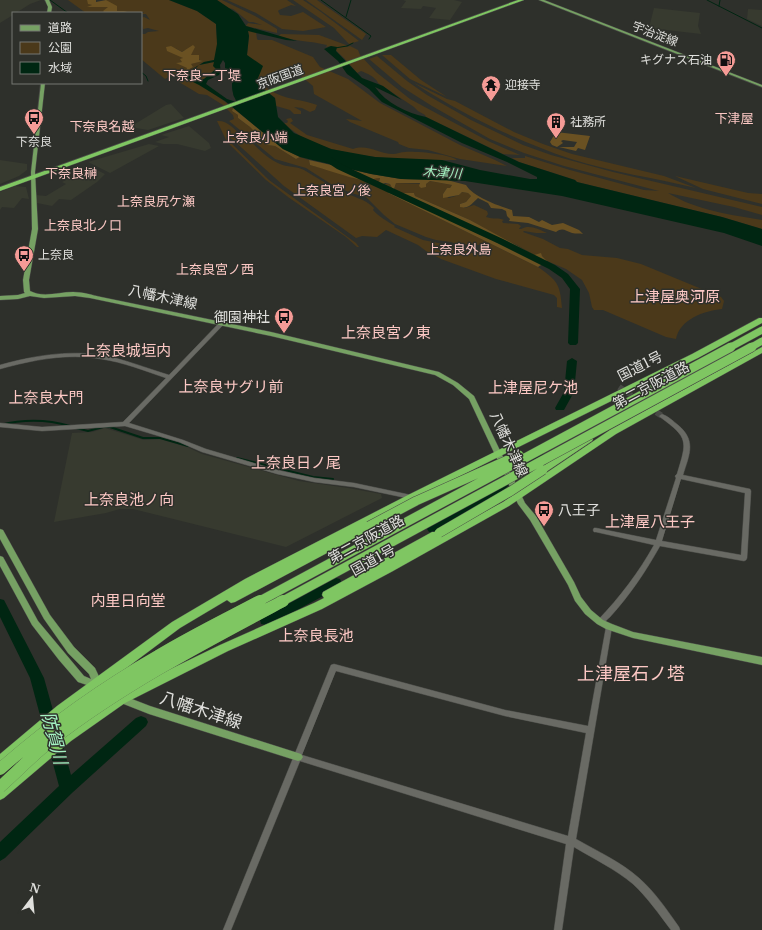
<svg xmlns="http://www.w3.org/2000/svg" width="762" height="930" font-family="'Libre Baskerville','Noto Sans JP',serif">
<rect width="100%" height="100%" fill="#2e302b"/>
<path fill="#373a2f" d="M0,0H41L30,4L16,13H13V15L0,23Z
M403,0H454L462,2L450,20L429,18L436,8L423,6L421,9L401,8L406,1Z
M654,8L700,13L698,26L701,34L649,28Z
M748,9L762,10V26L747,19Z
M171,104L184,118L148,130L130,127L166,105Z
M189,126L209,143L211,148L205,151L177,144H163L155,142L169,137L161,135Z
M149,144L159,146L110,173L88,162Z
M0,160L27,164V170L19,176L0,184Z
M91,167L105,174L97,182L71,200L59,199L52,206L37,203L36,195L46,196L66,184L62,182Z
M15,186L26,187L29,199L22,198L14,208L2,207L0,210V192Z
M105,428L144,440L161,439L187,447L202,454L299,481L348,488L381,494L382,498L286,547L133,509H120L106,513L54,522L72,433L92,432Z"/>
<path fill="#4b391a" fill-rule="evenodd" d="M68,0H87L89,4L93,5L88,7L109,6V13H86Z
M106,0H169L197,11L216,24C216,35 220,51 214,60L204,62L181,76H170L165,79L141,59V34H145L148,32L159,31L148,28L143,29L142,25H141V18L144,17L150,20L146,14H142L144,12L131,13L117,11ZM175,48L182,52L185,50L190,55L202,61L190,64L193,67L186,71L188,68L177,63L182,62L183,58Z
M217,0H222L255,16L277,29V33L246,26L248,23L262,25L253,22H249L233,9L228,8Z
M227,0H287L296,6L291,5L279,10L278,11L280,15L291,16L303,12L326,27L303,31L282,29L256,13Z
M293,0H303L321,12L359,41L349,44L334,28Z
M306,0H317L366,34L362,40Z
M251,30L256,32L257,39L258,40H272L313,57L320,67L348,79L380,103L460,145L495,160L507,166L460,159L428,150L409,148L399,144L398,142L350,122L346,119L362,121L314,94L313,86L296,72L288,79H272L267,82L266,87C282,100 297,98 317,105L315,110L310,112L302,108L294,107L301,111V114H294L290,110L276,106L275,98L256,83L247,55L249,36L248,31Z
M281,34L319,35L346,45L347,47L350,46L358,50L360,55L376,72L410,99L488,141L520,155L503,154L426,117L425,115L418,111L414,107L378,83C376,77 366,73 361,71L357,73L344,58L331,46L326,47L327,45C310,41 294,41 278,36Z
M382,55H391L421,80L447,97L410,79Z
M377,56L407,81L427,95L471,120L523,145L551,155L613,172L762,207V215L734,207L668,193C696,210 731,215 762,220V229L722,217L577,182L575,180L519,162L512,158H525V156L570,170L644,190L659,191L564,166L524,153L490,139L432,106L402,87L369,59Z
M214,62L216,69L204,79L199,81L189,74L199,65Z
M183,77C195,79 223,100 233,108L232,111L238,115V118L250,127L267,145L275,146L296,159L300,157L309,160L310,165L368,180L373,178H380L379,182L383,184H390L392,188L388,193L538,267C558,281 560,284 562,308L557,307V298L554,295L496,279L441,259L426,251L418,245L386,230L377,237L362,236L356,238L284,186L232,139H229V141L269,180L356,243L359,247H357L346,237L288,197L266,180L227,142L217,121C227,120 233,128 240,134V137L248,142L250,141C259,149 268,159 280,164C287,167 296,166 304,170C316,177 328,185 342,191C354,198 364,198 374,208L373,210C379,217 387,221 395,226L394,227L423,240L453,246L477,255L481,245L456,244L451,242L436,240L426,237L395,224L384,215L366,197L351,193L331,184L306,168L275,159L229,121L234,119L233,115L223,105L207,95L199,94L179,82Z
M414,83L447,99L455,101L514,132L543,144L572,154L664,176L696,188C655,178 611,172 571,159C515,140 464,115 414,83Z
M291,118L293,121L290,123L307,135L353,149C368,144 379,154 393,154C397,154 401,152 405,152C416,151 449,154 457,160C406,160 321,161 284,123H287L288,121L286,119Z
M675,176L748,193L762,194V204L703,189Z
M430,181L452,185L450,188H447L443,194L449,198L459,195L462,192L468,193L471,196L466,202L460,204L465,208L474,205L487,211L488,214L486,217C494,220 498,217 504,220L502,221L503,223L518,224L521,226L519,229H521C529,224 539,229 547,233H536L524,231L523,232L543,239L560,248L568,249L582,255L617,258L641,264L721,297L724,301L722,309C704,311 680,319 676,339L666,337L603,310H594L592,307L589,293L582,280L566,269L547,261L542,256L534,255L517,245L503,239L470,220L415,196L414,193H396L394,189L396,183L426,184Z"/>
<path fill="#6a5122" d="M87,0H96V2L106,0L117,6V11H124L131,13H105L103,11L108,7H87L92,5L88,4Z
M193,45L195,47L191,55H199V60L203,61L191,64L193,67L186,71L187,68L176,63L182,62L180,59L183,58L167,51L166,47L171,46L182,52Z
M233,108L283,149L300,157L296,159L275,146L267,145L250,127L238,118V115L232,111Z
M556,132L590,136L585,150L578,148L576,151L559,147H574L577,142L563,140L561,141L563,143L557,147L552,145L550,142Z
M309,160L371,174L401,179L447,180L466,185C473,197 499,206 512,210L513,216L529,217L539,222L542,220L552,225L563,223L579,230L583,234C580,233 576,234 572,233C565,231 563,227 556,232L528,223L509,221L510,219L507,216L506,211L502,209L491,208L488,203L478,198C472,203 470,209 460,207V204L466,202L471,196L468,193L462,192L459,195L443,198V194L447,188H450L452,185L430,181L426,184V187L421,188L419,186L420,183H396L394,189L396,193H414L415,196L470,220L534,255L541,253L542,256L547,261L538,267L388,193L392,188L390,184L385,183L378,186L380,178C375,178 372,180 367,180C357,181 322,168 310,165Z"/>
<path fill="#002612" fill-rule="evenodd" d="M169,0H217L238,14L246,26L297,41L286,40L248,31L249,36L247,55L263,66L256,83L275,98L278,117L294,133L331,149L375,157L442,160L480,170L530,179H537V177L507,162L462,143L382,102L369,89L347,74L338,61L324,49L331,46L337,47L336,51L362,78L383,86L402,100L375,87C386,103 407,113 426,117L519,162L575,180L577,182L722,217L762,229V246L724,233L562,196L465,181L401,179L371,174L300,157L283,149L225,101L199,85L181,76L204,62L214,60L217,44L216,24L197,11ZM223,60L225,63V68C236,77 230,83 233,93C233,97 236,98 236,102L227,99L206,84L208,80L219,75L221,73L220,65ZM214,62L213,66L216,69L204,79L199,81L189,74L199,65Z"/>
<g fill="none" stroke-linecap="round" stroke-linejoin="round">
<path stroke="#002612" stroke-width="1" d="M50,0L68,13
M321,0L371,36L369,39
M707,0L762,28
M719,6L720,0
M346,17L351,0
M335,48L347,46L353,43
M141,72L146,76L148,81"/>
<path stroke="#002612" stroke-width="2" d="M0,425C24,419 46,419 70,426
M76,428L88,431L103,427H110L143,438H160L188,446
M237,458L313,477L333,479"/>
<path fill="#002612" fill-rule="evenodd" d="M325,157H331L343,165L503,239L555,265L568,274L580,289L578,343L576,345H570L568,343L570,289L562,278L549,269L497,243L337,169L325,161Z
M572,358L577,361L574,392L564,410H556L555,408L564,392L567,361Z
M539,449L543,450L544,453L543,456L522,476H514L512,473L514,470L535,450Z
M503,480L507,481L509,484L507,487L481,508L437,532L433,533L429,532L427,529L429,526L473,502L499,481Z
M336,578L340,579L342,583L340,587L271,624L266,625L261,624L260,620L261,616Z
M0,599L4,600L44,678L71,775L136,718L141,716L146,718L148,722L146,726L72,793L5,858L0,861V842L59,786L30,678L0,617Z"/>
<path stroke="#494a46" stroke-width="6" stroke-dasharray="6 3" stroke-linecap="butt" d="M619,387L662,416"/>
<defs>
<path id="minor" d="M222,321L224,322L225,323L224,324L129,423L183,440L206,449L277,470L314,478L354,483L411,495H413L414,497L413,499H411L354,487L314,482L277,474L202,452L179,442L125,426L42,431L0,427V423L42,427L123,422L166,378C145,371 123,362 101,359C67,353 33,360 0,369V365C32,356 67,350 101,355C124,359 146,368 169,375L220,322Z
M662,414C668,416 673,421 678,425C697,441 689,455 683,475L750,489L751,491L747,558L746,560L744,561L660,546C646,571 630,595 610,617C607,619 604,624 600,625C599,625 599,624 598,624L597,622L598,620C620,597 639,572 654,545L596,532H594L593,530L594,528H596L656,540L676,478L675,476L677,474C687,441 689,438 660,417L659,416ZM681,479L745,493L741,555L662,541Z
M609,624L611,625L612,627L576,839C597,851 621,862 639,878C655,892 667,910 679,927L680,930H671C659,914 647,897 633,884C615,869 594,859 574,847L562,930H554L566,844L300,761L231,930H223L331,665L334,664L505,710L588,726L606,627L607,625ZM336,671L505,716L586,733L568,836L302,755Z"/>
<path id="major" d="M45,0H49L52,7L51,13H47L48,7Z
M539,0H544L762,85V87Z
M41,83H45L35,172L38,229L29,280L30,291C43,298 59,292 73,292C83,292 92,295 101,297L271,332L439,372L458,383L474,396L525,503L536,516L574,582L581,597L591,610L603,620L612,624L633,632L762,657V665L633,638L606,629L597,624L585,614L575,601L568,585L530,520L518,504L469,399L453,385L435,375L271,336L90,298L75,296L44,298L30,296L18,299L0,300V296L18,295L25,293L24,292L23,280L32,229L31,172Z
M0,529L3,530L50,615L74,647L95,668L103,685L102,688L99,689L78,682L59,660L32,625L0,566V556L3,557L38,621L84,676L91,679L89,674L68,653L44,619L0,539Z
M119,694L150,706L298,753L301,754L303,757L301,760L298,761L149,714L116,701L115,698L116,695Z"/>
<path id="highway" d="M518,0H524L0,191V187Z
M759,318H762V323L698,358L414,499L370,523L374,526L372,529L235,602L231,603L227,600L180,628L65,714L4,765L0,766V754L57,706L172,622L245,579L408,495L692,354Z
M762,347V353L616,434L509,506L393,571L322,609L228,651L125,703L71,741L4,798L0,800V786L63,733L117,695L220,645L314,603L324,598L322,595L323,592L432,532H438L439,536L503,502L610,430Z
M589,436L593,439L592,441L546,472H540L538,470L540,468Z"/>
</defs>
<use href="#minor" stroke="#4b4c48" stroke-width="1"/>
<use href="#major" stroke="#4b4c48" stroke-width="1"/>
<use href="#highway" stroke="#4b4c48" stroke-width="1"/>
<use href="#minor" fill="#696a64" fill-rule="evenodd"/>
<use href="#major" fill="#76a163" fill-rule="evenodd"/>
<use href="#highway" fill="#7fc662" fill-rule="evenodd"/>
<defs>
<path id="highway-bridge-far2" d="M729,348L762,330
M750,348L762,341"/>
<path id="highway-bridge-far1" d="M369,526L416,501L519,455
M439,533L511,491L543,470
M258,602L731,347
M281,602L752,347"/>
<path id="highway-bridge" d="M0,769C49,726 102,688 158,656C191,636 226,619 260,601
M0,787C17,772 34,754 52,740C123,685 204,643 283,601"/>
</defs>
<use href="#highway-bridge-far2" stroke="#4b4c48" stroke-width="8" stroke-linecap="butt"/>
<use href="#highway-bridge-far1" stroke="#4b4c48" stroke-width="10" stroke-linecap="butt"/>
<use href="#highway-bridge" stroke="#4b4c48" stroke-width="12" stroke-linecap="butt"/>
<use href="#highway-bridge-far2" stroke="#7fc662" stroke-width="7"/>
<use href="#highway-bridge-far1" stroke="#7fc662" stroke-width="9"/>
<use href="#highway-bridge" stroke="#7fc662" stroke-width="12"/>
</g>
<defs>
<symbol id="fuel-pin" viewBox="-11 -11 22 30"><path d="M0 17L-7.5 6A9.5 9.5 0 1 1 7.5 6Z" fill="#f59b96" stroke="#2e302b"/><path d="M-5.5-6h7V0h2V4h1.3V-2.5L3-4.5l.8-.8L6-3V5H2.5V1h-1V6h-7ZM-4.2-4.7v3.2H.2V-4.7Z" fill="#111"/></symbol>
<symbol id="temple-pin" viewBox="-11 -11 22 30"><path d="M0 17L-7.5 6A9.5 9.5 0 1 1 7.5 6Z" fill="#f59b96" stroke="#2e302b"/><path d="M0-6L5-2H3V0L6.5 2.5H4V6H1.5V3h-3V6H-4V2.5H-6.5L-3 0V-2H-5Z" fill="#111"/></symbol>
<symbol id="bus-pin" viewBox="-11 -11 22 30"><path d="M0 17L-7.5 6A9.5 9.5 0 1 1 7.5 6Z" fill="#f59b96" stroke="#2e302b"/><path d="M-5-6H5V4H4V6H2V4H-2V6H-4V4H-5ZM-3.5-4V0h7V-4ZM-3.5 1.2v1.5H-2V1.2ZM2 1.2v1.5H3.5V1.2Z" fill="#111"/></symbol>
<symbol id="building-pin" viewBox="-11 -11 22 30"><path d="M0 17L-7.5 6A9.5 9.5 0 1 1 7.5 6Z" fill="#f59b96" stroke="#2e302b"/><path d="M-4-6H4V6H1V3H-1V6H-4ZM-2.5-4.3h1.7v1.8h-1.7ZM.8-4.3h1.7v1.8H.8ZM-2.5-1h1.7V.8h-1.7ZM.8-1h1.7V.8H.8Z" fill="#111"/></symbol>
</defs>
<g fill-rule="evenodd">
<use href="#fuel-pin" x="715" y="49" width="22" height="30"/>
<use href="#temple-pin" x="480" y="74" width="22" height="30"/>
<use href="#bus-pin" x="23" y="107" width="22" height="30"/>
<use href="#building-pin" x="545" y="111" width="22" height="30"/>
<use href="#bus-pin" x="13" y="244" width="22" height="30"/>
<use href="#bus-pin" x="273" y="306" width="22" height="30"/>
<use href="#bus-pin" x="533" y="499" width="22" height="30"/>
</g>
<g text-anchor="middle" stroke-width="3" stroke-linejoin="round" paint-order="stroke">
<g font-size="12" fill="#e0e0dd" stroke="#2e302b">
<text transform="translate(655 34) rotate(21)" y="4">宇治淀線</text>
<text transform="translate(280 77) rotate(-20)" y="4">京阪国道</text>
</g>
<g font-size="12" fill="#e0e0dd" stroke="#2e302b" text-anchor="start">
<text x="712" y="64" text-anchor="end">キグナス石油</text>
<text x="505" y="89">迎接寺</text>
<text x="570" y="126">社務所</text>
<text x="34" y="146" text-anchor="middle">下奈良</text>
<text x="38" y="259">上奈良</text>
</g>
<g font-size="13" fill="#fcc8c4" stroke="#2e302b">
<text x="202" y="80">下奈良一丁堤</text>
<text x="102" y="131">下奈良名越</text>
<text x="255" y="142">上奈良小端</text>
<text x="71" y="178">下奈良榊</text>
<text x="332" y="195">上奈良宮ノ後</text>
<text x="156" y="206">上奈良尻ケ瀬</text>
<text x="83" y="230">上奈良北ノ口</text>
<text x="459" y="254">上奈良外島</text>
<text x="215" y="274">上奈良宮ノ西</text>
</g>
<g font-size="13" fill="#fcc8c4" stroke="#2e302b">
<text x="734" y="123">下津屋</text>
</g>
<g font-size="13" font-style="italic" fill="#a3f1c1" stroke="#2e302b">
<text transform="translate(442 172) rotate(4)" y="5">木津川</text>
</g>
<g font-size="14" fill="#e0e0dd" stroke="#2e302b">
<text transform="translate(163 297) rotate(12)" y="5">八幡木津線</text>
<text transform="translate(640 366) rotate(-27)" y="5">国道1号</text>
<text transform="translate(651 385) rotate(-28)" y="5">第二京阪道路</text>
<text transform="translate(509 444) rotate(65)" y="5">八幡木津線</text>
<text transform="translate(366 539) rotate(-29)" y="5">第二京阪道路</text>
<text transform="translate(373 560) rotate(-29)" y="5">国道1号</text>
</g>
<g font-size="14" fill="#e0e0dd" stroke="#2e302b" text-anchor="end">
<text x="270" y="322">御園神社</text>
<text x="558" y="515" text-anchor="start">八王子</text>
</g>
<g font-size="15" fill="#fcc8c4" stroke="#2e302b">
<text x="675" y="302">上津屋奥河原</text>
<text x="386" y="338">上奈良宮ノ東</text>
<text x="126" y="356">上奈良城垣内</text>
<text x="231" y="392">上奈良サグリ前</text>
<text x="533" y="393">上津屋尼ケ池</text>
<text x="46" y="403">上奈良大門</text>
<text x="296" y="468">上奈良日ノ尾</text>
<text x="129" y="505">上奈良池ノ向</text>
<text x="650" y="527">上津屋八王子</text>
<text x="128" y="606">内里日向堂</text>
<text x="316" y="641">上奈良長池</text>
</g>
<g font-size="17" fill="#e0e0dd" stroke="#2e302b">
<text transform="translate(201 710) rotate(18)" y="6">八幡木津線</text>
</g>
<g font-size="18" fill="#fcc8c4" stroke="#2e302b">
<text x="631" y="680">上津屋石ノ塔</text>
</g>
<g font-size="18" font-style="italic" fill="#a3f1c1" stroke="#2e302b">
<text transform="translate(54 738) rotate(75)" y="6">防賀川</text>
</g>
</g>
<rect x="12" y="12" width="130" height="72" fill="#2e302b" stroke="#757672"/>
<rect x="20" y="25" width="20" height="6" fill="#76a163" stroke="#757672"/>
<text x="48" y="32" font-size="12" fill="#e0e0dd">道路</text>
<rect x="20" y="42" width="20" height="12" fill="#4b391a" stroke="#757672"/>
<text x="48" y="52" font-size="12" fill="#e0e0dd">公園</text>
<rect x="20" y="62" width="20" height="12" fill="#002612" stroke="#757672"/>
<text x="48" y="72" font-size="12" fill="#e0e0dd">水域</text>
<g transform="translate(32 898) rotate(16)" stroke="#2e302b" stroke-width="3" paint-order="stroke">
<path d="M0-3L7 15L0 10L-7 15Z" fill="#e0e0dd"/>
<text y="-6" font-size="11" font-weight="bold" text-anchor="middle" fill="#e0e0dd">N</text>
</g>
</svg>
